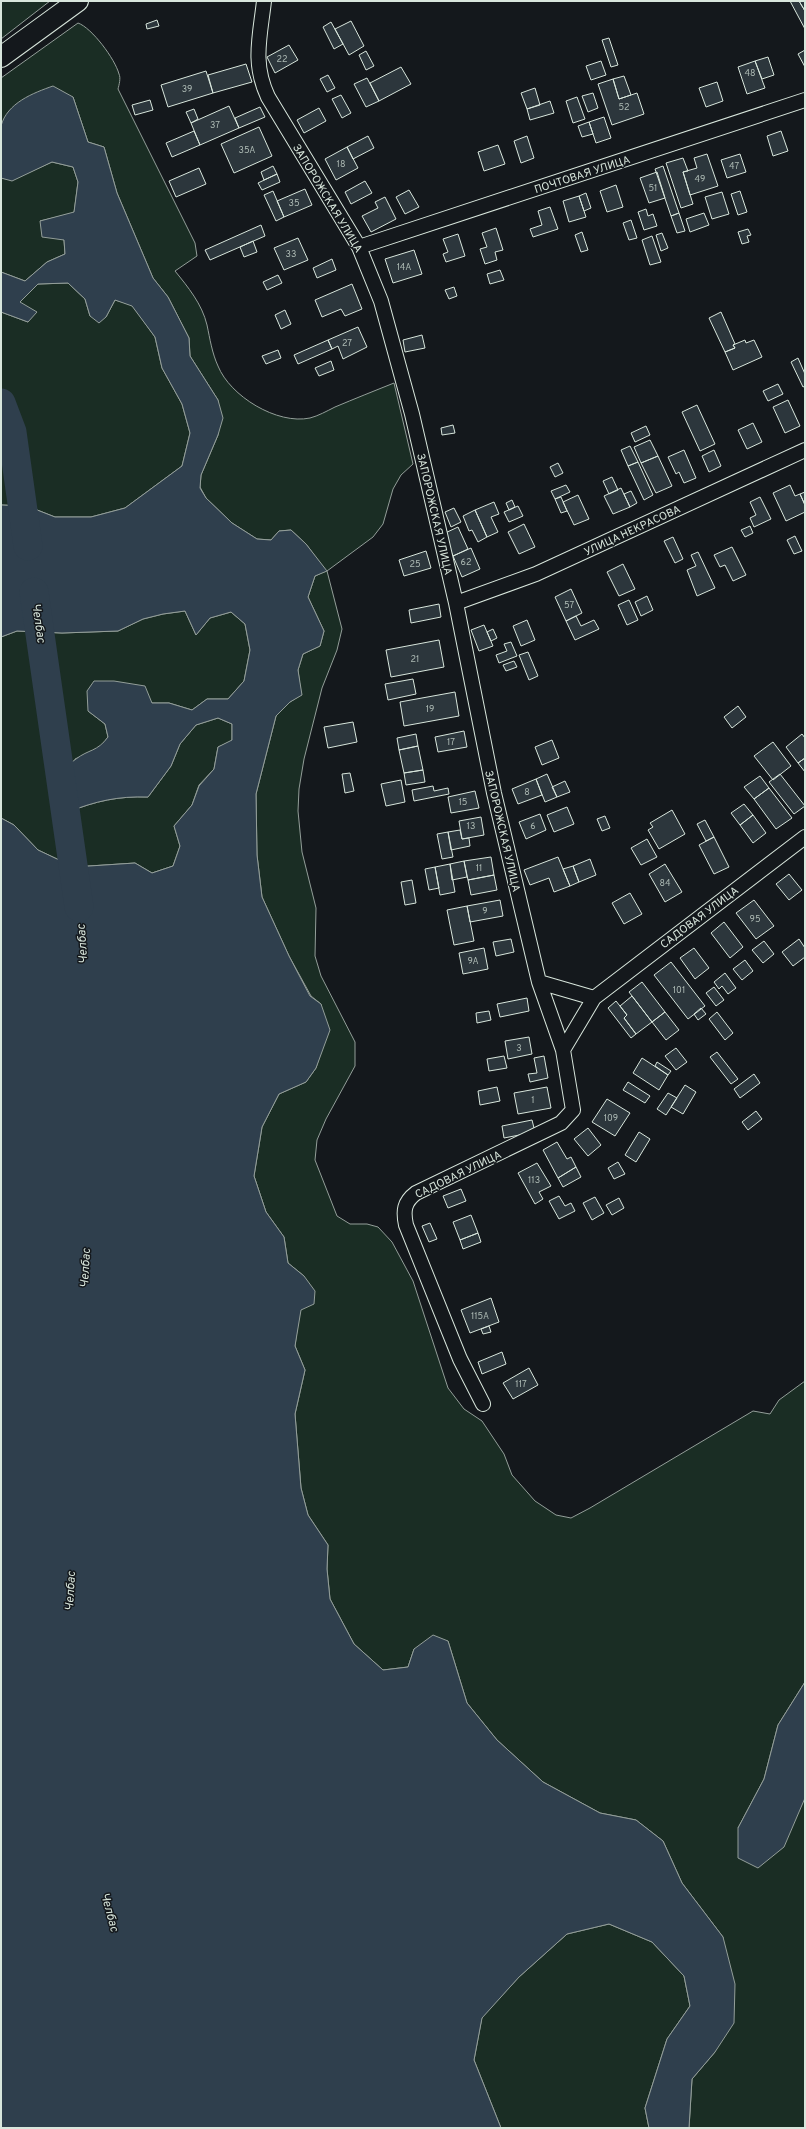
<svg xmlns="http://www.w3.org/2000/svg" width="806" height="2129" font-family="Overpass,sans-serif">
<rect width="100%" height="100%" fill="#14181c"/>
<path fill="#1a2d24" stroke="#939e99" d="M1,1H50L1,39Z
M78,23C92,28 115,59 119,74C121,78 119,85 118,89L195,243L197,256L175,271C188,287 202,304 207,325C210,339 212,353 218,366C230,396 277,425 310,418C318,416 327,411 335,407C354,399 374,391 394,383L413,464L401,475L393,489L383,524L373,537L327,571L342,629L337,650L322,688L304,759L299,789L298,811L302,852L316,908L315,956L321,976L355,1042V1066L326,1119L317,1140L315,1160L337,1216L350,1224H367L378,1227L392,1242L413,1281L448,1388L464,1409L482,1421L504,1454L512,1475L535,1501L556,1515L571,1518L590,1508L753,1411L770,1414L779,1400L805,1381V1682L778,1725L764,1779L738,1828L804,1801L805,1798V2128H689L692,2079L715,2052L723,1937L682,1883L663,1841L636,1820L600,1813L543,1782L497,1740L467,1703L448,1641L414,1649L408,1667L383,1670L354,1644L330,1599L327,1569L328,1545L308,1515L301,1488L295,1414L305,1370L295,1346L304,1276L288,1263L284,1237L266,1212L254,1176L262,1127L279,1094L306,1082L316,1068L320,1055L321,1004L311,996L289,956L262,897L257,855L256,794L276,716L290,702L301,695L298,670L303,654L320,646L324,631L308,597L315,576L326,571L306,544L291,530L279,531L271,540L257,539L232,523L206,498L200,487L201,475L218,435V400L190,356L189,338L168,297L153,278L117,193L104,147L88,142L73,97L9,112L1,126V78Z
M52,162L73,167L78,182L74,213L40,221L64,240L65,254L47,262L25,281L1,272V178L12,180Z
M68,283L85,299L90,316L106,317L115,300L132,305L155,337L162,368L182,404L190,433L182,466L125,508L91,517H55L27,506L1,505V312L28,322L20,302L38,284Z
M185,611L196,635L210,618L231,612L245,624L250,650L244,681L228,699H207L192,710L169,703H152L88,711L105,724L108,737L101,747L75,759L68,812C96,801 118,796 148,797L171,766L180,744L196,725L218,718L232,724V741L218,747L214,769L199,785L192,805L174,826L180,846L173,866L152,873L135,863L74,867L38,850L14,825L1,818V637L17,631L62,633L118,631L143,619L163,614Z
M609,1924L652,1942L684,1976L690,2006L667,2039L645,2108L649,2128H501L474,2060L482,2017L519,1977L567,1934Z"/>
<path fill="#2f3f4d" stroke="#939e99" d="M53,86L73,97L88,142L104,147L117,193L153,278L168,297L189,338L190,356L218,400L223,418L218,435L201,475L200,488L206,498L232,523L257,539L271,540L279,531L291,530L306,544L327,571L315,576L308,597L324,631L320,646L303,654L298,670L302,695L290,702L276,716L256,794L257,855L262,897L289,956L310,996L321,1004L330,1030L316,1068L306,1082L279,1094L262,1127L254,1176L266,1212L284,1237L288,1263L304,1276L315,1291L314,1304L301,1310L295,1346L305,1370L295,1414L301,1488L308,1515L328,1545L327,1569L330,1599L354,1644L383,1670L408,1667L414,1649L433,1635L448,1641L467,1703L497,1740L543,1782L600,1813L636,1820L663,1841L682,1883L723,1937L735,1984L734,2023L715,2052L692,2079L689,2128H649L645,2108L667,2039L690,2006L684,1976L652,1942L609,1924L567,1934L519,1977L482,2018L474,2060L501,2128H1V818L14,825L38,850L74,867L135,863L152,873L173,866L180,846L174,826L192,805L199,786L214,769L218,747L232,740V724L218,718L196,725L180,744L171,766L148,797C118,796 96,801 68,812L54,807C54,786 57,772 76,759C89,749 97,752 108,737L105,724L88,711L87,691L94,681H114L145,686L152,703H169L192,710L207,699H228L244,681L250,650L245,624L231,612L210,618L196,635L185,611L163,614L143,619L118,631L62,633L17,631L1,637V505L27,506L55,517H91L125,508L182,466L190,433L182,404L162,368L155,337L132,306L115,300L106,317L99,323L90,316L85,299L68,283L38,284L20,302L37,312L28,322L1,312V272L25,281L47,262L65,254L64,240L42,237L40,221L74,212L78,182L73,167L52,162L12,181L1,178C1,165 0,138 1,126C7,103 33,93 53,86Z
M805,1682V1798L784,1847L758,1868L738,1858V1828L764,1779L778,1725Z"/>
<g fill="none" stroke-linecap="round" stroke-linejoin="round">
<path stroke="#2f3f4d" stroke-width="29" d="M1,403L12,432L28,546
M34,592L79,907"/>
</g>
<path fill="#2c363c" stroke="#d8e6dc" d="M790,1H799L805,11V29Z
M799,1H805V11Z
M157,20L159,26L147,29L146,24Z
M351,21L364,46L349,55L335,29Z
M331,22L343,44L334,49L323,27Z
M609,38L618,65L611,67L602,40Z
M289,45L298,60L275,73L267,57Z
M805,50V67L798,54Z
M366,51L374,66L366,70L359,55Z
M768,57L774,75L762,79L755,61Z
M601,61L606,75L591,80L586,66Z
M755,61L765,88L747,94L738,67Z
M246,64L252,82L213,93L208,75Z
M401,67L411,84L379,101L370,83Z
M206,71L213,93L168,107L161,85Z
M328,75L335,88L327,92L320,79Z
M624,76L631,95L619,99L613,79Z
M367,78L379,101L366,107L354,84Z
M613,79L619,99L637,93L644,114L612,125L598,84Z
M717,82L723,101L706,107L699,88Z
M535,88L540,105L527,109L521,93Z
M593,93L598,108L588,112L582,96Z
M341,95L351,113L342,118L332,99Z
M577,97L585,119L573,123L566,101Z
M150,100L153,110L135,115L132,105Z
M550,101L554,113L530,120L527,109Z
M229,106L239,128L200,145L191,123Z
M260,107L265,117L239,128L235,118Z
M319,108L326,121L304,133L297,120Z
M194,109L198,119L191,123L186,112Z
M604,117L611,138L596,143L589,122Z
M589,122L593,134L582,137L578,126Z
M259,127L272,156L234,173L221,144Z
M194,131L200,145L172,157L166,143Z
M781,131L788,151L773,156L767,136Z
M368,136L374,148L353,159L347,147Z
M527,136L534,158L521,163L514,141Z
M498,145L505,164L484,171L478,152Z
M347,147L358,168L336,180L325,159Z
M707,154L718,186L690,195L683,172L697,168L694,158Z
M740,154L746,172L727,178L721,160Z
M683,158L688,171L683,172L693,204L681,208L666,163Z
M273,166L277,174L264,180L261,172Z
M663,166L679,213L671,216L655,169Z
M199,168L206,184L176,197L169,181Z
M657,172L665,198L649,203L640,178Z
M277,174L280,182L262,190L258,183Z
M365,181L372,193L351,204L345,192Z
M616,185L623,207L607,212L600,191Z
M305,189L312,205L284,217L277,201Z
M409,190L419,207L405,214L396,197Z
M273,191L284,217L276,221L264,195Z
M740,191L747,212L738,215L731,194Z
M722,192L729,214L712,219L705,197Z
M586,193L591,208L584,211L579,196Z
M579,196L586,217L569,222L563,201Z
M385,197L396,219L371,232L362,216L378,208L375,202Z
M550,207L558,229L533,237L530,229L542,225L538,211Z
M646,209L648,216L653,214L657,226L644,230L638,212Z
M679,213L685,231L677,233L671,216Z
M704,213L709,225L690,232L686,219Z
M631,220L637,238L629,240L623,223Z
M261,225L265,236L210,260L205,250Z
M496,228L503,250L495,252L497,260L485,264L480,249L487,247L482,233Z
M748,229L751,235L747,236L749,242L742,244L738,232Z
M582,232L588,250L581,252L575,235Z
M662,233L668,248L661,251L656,235Z
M458,234L465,256L446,262L443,254L448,252L443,239Z
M652,236L661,262L650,265L642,240Z
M298,238L308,260L284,270L274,248Z
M253,241L257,252L244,257L240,247Z
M414,250L422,274L393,283L385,259Z
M332,259L336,270L317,278L313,268Z
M500,270L504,280L490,284L487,274Z
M278,275L282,283L267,290L263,282Z
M352,284L362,309L345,316L341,309L322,317L315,300Z
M454,287L457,296L449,299L445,290Z
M285,310L291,324L281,329L275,315Z
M721,312L735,344L733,345L735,348L725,352L709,318Z
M358,327L367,347L343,359L338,346L332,349L328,340Z
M422,335L425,348L405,352L403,340Z
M328,340L332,349L298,364L294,355Z
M745,340L746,343L754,340L762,357L733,370L725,352L735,348L733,345Z
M278,350L281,358L266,364L262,356Z
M798,358L805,374V386L803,387L791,362Z
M331,361L334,370L319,376L315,368Z
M778,384L783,394L768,401L763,391Z
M788,400L800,426L785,433L773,407Z
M697,405L715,444L700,451L682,412Z
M753,423L762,442L747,449L738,430Z
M453,425L455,433L442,435L441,428Z
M646,426L650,435L635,442L631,433Z
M650,440L658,456L641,463L634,447Z
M630,446L638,462L628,466L621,450Z
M684,450L696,478L684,483L679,472L676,474L668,457Z
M714,450L721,466L709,472L702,456Z
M658,456L672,486L656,493L641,463Z
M638,462L653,495L644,500L628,466Z
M558,463L563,473L555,477L550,467Z
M612,477L618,490L609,494L603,481Z
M566,485L570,492L555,499L551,491Z
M790,485L795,496L800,494L805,505V512L786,521L773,493Z
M621,488L630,507L613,514L604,496Z
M631,491L637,503L630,507L624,494Z
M805,492V505L800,494Z
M578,495L589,519L574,525L563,502Z
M561,497L567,511L561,513L555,499Z
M760,497L771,519L754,527L750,518L756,515L750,502Z
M512,500L515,507L509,510L506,503Z
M494,502L499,514L491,517L498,532L487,537L475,510Z
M518,506L523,516L509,522L504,512Z
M454,508L461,522L451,527L445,512Z
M475,510L487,537L478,542L472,530L469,531L463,516Z
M524,524L535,547L519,554L508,532Z
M750,526L753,533L745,537L741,530Z
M458,527L468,549L453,556L443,534Z
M795,536L802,551L794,554L787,540Z
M673,537L683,559L675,563L664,541Z
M732,547L746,575L733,581L725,565L720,567L714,555Z
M471,548L480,569L462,577L453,556Z
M426,551L431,568L404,576L399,560Z
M698,552L715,588L697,596L687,570L696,566L691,555Z
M623,564L635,589L619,596L607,572Z
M571,589L582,613L566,621L555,597Z
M647,596L653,610L641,616L635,602Z
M629,600L638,620L627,625L618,605Z
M439,604L441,617L411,623L409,610Z
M576,616L581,626L594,620L599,629L575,640L566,621Z
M527,620L535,640L521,646L513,626Z
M484,625L493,646L479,651L471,630Z
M493,629L497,638L491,641L487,632Z
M439,640L444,667L391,677L386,650Z
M511,642L517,656L499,663L496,655L507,651L504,644Z
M528,652L538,676L529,680L519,655Z
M514,661L517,667L506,671L503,665Z
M413,679L416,694L388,700L385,684Z
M455,692L459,716L404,726L400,702Z
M738,706L746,717L732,728L724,717Z
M353,722L357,742L328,748L324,727Z
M464,731L467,747L438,752L435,737Z
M416,734L418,746L399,750L397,738Z
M802,734L805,738V758L798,763L786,747Z
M552,740L559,758L542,765L535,747Z
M773,742L791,766L773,780L754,756Z
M418,746L423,770L404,773L399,750Z
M805,758V772L798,763Z
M423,770L425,782L406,785L404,773Z
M350,773L354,791L345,793L342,774Z
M547,774L557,797L545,802L536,779Z
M780,774L805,806L794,814L769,782Z
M760,776L769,788L754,799L744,787Z
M536,779L542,795L518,804L512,789Z
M401,780L405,802L386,806L381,784Z
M565,781L570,792L557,797L552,787Z
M433,786L434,791L448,788L449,794L414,801L412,790Z
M769,788L792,818L776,829L754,799Z
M475,791L479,808L451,813L448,797Z
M744,804L753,815L740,825L731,813Z
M567,807L574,824L554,832L547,815Z
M672,810L685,834L659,849L648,830L653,827L650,823Z
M540,814L546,830L526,839L519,822Z
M753,815L766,833L753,843L740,825Z
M605,816L610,828L602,831L597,819Z
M481,817L484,835L462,839L459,821Z
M705,820L714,837L706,841L697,824Z
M460,830L462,839L469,838L470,846L451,850L448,832Z
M448,832L453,857L442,859L437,834Z
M714,837L729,867L714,874L699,845Z
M647,839L657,857L641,865L631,848Z
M491,857L494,875L468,880L464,861Z
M558,857L570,886L554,892L549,878L530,885L524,870Z
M590,859L596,875L579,882L573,866Z
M464,861L467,877L452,880L450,864Z
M450,864L455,892L440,895L435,867Z
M665,864L682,892L665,902L649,874Z
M573,866L579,882L570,886L563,869Z
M435,867L439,888L429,890L425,869Z
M789,874L802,890L789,900L776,884Z
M494,875L497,890L471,895L468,880Z
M412,880L416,903L405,905L401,882Z
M630,893L642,914L624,924L612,903Z
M500,900L503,916L470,922L467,906Z
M754,900L774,926L756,939L736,913Z
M467,906L474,941L454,945L447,910Z
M724,922L743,947L730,958L711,933Z
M511,939L514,952L496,956L493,942Z
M799,939L805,948V957L793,966L782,952Z
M764,941L774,954L763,963L752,950Z
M484,948L488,969L463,974L459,953Z
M694,948L709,968L695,979L680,958Z
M745,960L753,971L742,980L733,969Z
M671,962L705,1006L688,1019L654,975Z
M725,973L736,988L728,994L722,986L719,989L714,982Z
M642,982L665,1012L652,1022L629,992Z
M714,987L724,1000L716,1006L706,993Z
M632,996L652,1022L636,1034L624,1018L627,1015L620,1006Z
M527,998L529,1011L500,1017L497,1004Z
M616,1001L627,1015L624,1018L636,1034L631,1038L608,1008Z
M701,1008L706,1014L698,1020L694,1014Z
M489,1011L491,1020L477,1023L476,1013Z
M665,1012L679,1030L666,1040L652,1022Z
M717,1012L733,1033L725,1040L709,1019Z
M529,1037L532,1054L508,1059L505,1041Z
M676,1048L687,1062L676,1070L665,1056Z
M717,1052L738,1079L731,1084L710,1057Z
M504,1056L507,1068L489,1071L487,1059Z
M544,1056L548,1078L530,1082L528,1074L537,1073L534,1058Z
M642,1058L668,1075L659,1090L633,1073Z
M657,1062L671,1071L668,1075L655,1066Z
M754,1074L760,1083L740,1098L734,1089Z
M628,1082L650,1096L645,1103L623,1090Z
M685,1085L696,1092L683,1114L671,1107Z
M497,1087L500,1101L480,1105L478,1091Z
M547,1087L551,1108L518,1114L514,1093Z
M668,1093L677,1098L666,1115L657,1109Z
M607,1099L630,1113L615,1136L592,1122Z
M756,1111L762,1119L748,1130L742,1122Z
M532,1120L535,1132L504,1138L502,1126Z
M588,1128L601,1145L588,1156L574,1139Z
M639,1132L650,1139L636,1162L625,1155Z
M557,1142L567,1159L571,1157L576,1167L558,1178L543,1150Z
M618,1162L625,1174L614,1179L608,1168Z
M537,1163L551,1186L539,1192L543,1199L535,1204L518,1173Z
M576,1167L581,1177L563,1187L558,1178Z
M461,1189L466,1201L448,1208L443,1196Z
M559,1196L565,1206L571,1203L575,1211L559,1219L549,1201Z
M595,1197L604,1213L592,1220L583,1203Z
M619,1198L624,1208L612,1215L606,1205Z
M471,1215L478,1233L460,1240L453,1222Z
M430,1223L437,1239L429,1242L422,1226Z
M478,1233L481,1242L463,1249L460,1240Z
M491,1298L499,1322L470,1333L461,1310Z
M489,1326L491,1332L483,1334L481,1329Z
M502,1352L506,1364L482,1374L478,1362Z
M529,1368L538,1385L513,1399L503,1383Z"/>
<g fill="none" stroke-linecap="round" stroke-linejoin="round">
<defs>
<path id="minor" d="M264,1C260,37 252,63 268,97L359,247L381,301L412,414L456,603L494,793L539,982L563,1050
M359,247L805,100
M456,603L536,574L805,450
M539,982L594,998
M483,1404L460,1359L406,1225C403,1211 404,1202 416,1193L561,1123L573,1110L563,1050L594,998L805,837"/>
<path id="secondary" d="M1,57L78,1"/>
</defs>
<use href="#minor" stroke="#d8e6dc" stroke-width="16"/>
<use href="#secondary" stroke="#d8e6dc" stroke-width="22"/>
<use href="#minor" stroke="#14181c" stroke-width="14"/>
<use href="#secondary" stroke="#14181c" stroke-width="20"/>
</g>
<g text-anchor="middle" stroke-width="3" stroke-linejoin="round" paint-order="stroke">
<g font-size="9" fill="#adbab4">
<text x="282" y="62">22</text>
<text x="750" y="76">48</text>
<text x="187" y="92">39</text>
<text x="624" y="110">52</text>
<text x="215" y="128">37</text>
<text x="247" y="153">35А</text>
<text x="341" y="167">18</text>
<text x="734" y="169">47</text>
<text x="700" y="182">49</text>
<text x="653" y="191">51</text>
<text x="294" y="206">35</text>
<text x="291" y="257">33</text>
<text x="404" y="270">14А</text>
<text x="347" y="346">27</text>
<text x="466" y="565">62</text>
<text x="415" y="567">25</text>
<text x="569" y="608">57</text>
<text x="415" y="662">21</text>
<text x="430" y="712">19</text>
<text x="451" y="745">17</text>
<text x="527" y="795">8</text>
<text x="463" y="805">15</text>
<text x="471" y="829">13</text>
<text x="533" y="829">6</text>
<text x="479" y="871">11</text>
<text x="665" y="886">84</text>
<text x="485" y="914">9</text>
<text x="755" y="922">95</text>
<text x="473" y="964">9А</text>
<text x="679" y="993">101</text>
<text x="519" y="1051">3</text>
<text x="533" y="1103">1</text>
<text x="611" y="1121">109</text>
<text x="534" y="1183">113</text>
<text x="480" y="1319">115А</text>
<text x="521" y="1387">117</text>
</g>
<g font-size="11" fill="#d8e6dc" stroke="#14181c">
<text transform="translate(582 174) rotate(-18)" y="4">ПОЧТОВАЯ УЛИЦА</text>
<text transform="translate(328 198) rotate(59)" y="4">ЗАПОРОЖСКАЯ УЛИЦА</text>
<text transform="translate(435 514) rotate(77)" y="4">ЗАПОРОЖСКАЯ УЛИЦА</text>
<text transform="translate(632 530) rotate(-25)" y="4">УЛИЦА НЕКРАСОВА</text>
<text transform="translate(503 831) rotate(77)" y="4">ЗАПОРОЖСКАЯ УЛИЦА</text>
<text transform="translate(699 917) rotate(-37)" y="4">САДОВАЯ УЛИЦА</text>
<text transform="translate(458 1174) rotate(-26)" y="4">САДОВАЯ УЛИЦА</text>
</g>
<g font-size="12" font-style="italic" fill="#d8e6dc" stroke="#14181c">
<text transform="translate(39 623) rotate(82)" y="4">Челбас</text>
<text transform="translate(82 944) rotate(-94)" y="4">Челбас</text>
<text transform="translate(85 1268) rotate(-87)" y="4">Челбас</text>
<text transform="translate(70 1591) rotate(-87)" y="4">Челбас</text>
<text transform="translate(110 1912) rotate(75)" y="4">Челбас</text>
</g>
</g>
<rect width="806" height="2129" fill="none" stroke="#d8e6dc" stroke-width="4"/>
</svg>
